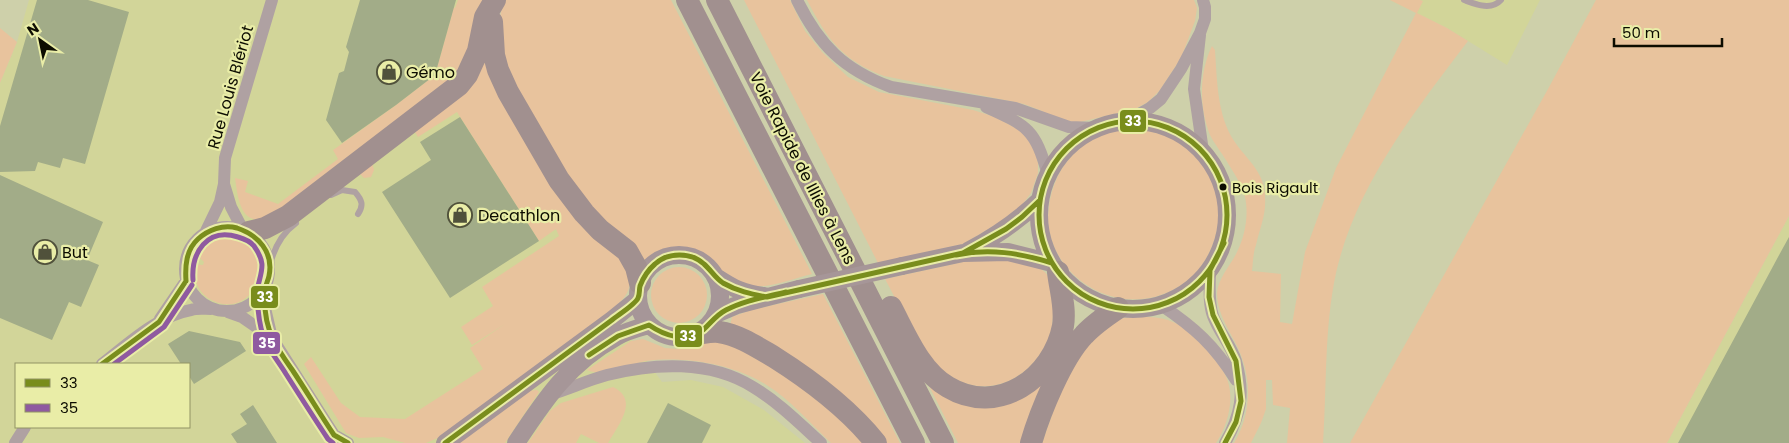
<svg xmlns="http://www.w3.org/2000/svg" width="1789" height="443" font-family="Poppins,sans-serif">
<rect width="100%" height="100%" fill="#ced0aa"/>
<path fill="#d2d599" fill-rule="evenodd" d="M29,0H463L556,229L573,260L662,382L691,380L723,387L764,410L805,443H0V83L17,42ZM16,364H189V427H16Z
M1390,0H1540L1507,65L1447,28Z
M1789,216V443H1667Z"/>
<path fill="#e8c39d" d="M401,0H431L455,8L458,0H484L464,71L278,212C272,214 265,218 259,219C239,222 237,190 235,178L248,181L245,192L278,204L338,159L333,150L336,148L396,105L435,75L452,14Z
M506,0H671L812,274C792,279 768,289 748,286C732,284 722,270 711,260C698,249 677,244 661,250C654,253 648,259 642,264L589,210L512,88L498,27L502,7Z
M744,0H790L805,31L822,52L848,77L879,92L973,110L995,117L1016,128L1027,136L1035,150L1038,163V173L1031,193L1016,213L963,244L878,263Z
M807,0H1194L1197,8L1195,21L1181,58L1160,90L1148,102L1135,109L1076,123L1051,117L1042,111L1024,104L884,76C842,60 827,39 807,0Z
M1390,0H1420L1423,1L1417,13L1447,28L1468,41C1415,111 1356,185 1336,273C1324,329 1327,386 1323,443H1287L1290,408L1273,405L1272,380H1266V409L1261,423L1251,443H1234C1253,412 1252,373 1235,342C1227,327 1217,311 1217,293C1218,278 1231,265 1237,252C1245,236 1249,215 1245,197C1242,184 1233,172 1226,160C1221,152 1214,143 1210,135C1199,107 1199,73 1212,46L1215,50C1217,79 1217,110 1231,136C1241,154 1261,168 1264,188C1268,212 1261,223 1256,245C1253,253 1253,263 1252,271L1281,274L1280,322L1292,324L1305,252L1336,168L1416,13Z
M1596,0H1789V216L1667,443H1350L1548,89Z
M0,28L17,42L0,83Z
M481,60L491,61L623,253C630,284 637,289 610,311L440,437L426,443H405L383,437L359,438L346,433L304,364L311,357L341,403L360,417L405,419L483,369L470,348L505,324L472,345L461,327L493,306L482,287L559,236L556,229L539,241L457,112L418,137L415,132L372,163L374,170L371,177L364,178L357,171Z
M1135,128C1150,131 1166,134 1179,142C1226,172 1231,233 1195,274C1181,288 1160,298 1141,299C1101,303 1059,274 1050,234C1047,224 1048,211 1050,200C1059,156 1091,131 1135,128Z
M225,236C290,242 254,328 208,298C197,290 193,277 193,264L203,265L204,262L197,255C203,244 212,237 225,236Z
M1008,257C1021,261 1040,264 1048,276C1055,285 1053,295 1053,305C1053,315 1053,326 1050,335C1031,386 975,405 936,364C915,342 900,306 885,279L967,261Z
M651 295a28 28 0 1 1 56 0a28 28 0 1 1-56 0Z
M823,294L900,443H884L730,326L732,317L751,310Z
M1130,317C1142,317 1156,316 1168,320C1187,327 1196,336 1209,352C1213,358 1219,364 1223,371C1237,393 1229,423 1216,443H1042L1061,389L1081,347L1114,320Z
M643,339L665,348L679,349L699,343L724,341L799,378L869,443H831C810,423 790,399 765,384C732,364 685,356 646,361C629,364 603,378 587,370L631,341Z
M1043,380L1025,443H958L928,384L945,394Z
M613,387C640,400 618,425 608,443H599L581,434L576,443H528L550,411L561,403Z
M537,390L539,392L505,443H458L528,391Z"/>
<path fill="#a2ac88" d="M37,0H88L129,12L85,164L63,158L60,168L38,162L35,171L0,172V126Z
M360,0H456L435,75L396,105L342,143L326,120L339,73L344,71L349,52L346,47Z
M460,117L539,241L450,298L382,192L431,160L420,142Z
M0,175L103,222L87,260L99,265L81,307L69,302L52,340L0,318Z
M1789,237V443H1678L1778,257Z
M189,331L240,342L246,351L194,384L189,376V364H181L168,344Z
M668,403L711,425L702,443H647Z
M253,405L277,443H237L231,434L247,424L240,414Z"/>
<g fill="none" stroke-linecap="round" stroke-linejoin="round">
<path stroke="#afa1a2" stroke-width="6" d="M1464,0C1475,4 1491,11 1501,0
M331,195L342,190L355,192C362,200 364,205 358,214
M270,265C274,248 281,234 296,223"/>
<path stroke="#afa1a2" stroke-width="12" d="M797,0C819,45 844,70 891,87L1015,108L1069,127L1097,128
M1200,35L1194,89L1203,151
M986,107C1028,126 1035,129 1048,175
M1127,121L1150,108L1161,99L1181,69L1200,33L1205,19V7L1203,0
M224,184L231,207L243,230
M185 269a42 42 0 1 1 84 0a42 42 0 1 1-84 0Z
M205,233L220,202L224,184L225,158L272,0
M1210,270C1210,285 1208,302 1213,316C1219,332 1231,345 1236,361C1245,393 1241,415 1225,443
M265,288V308L272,338L334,435L348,443
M1161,305C1195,328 1214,345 1236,380
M228,312L242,317L272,338
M160,319L186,281
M102,364C129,343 157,316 191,310C197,308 204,309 211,309
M549,395C569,389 588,380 607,375C654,363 710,360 753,387C778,402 799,423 821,443
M15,443L25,427"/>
<path stroke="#a69698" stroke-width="18" d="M1039 215a94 94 0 1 1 188 0a94 94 0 1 1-188 0Z
M968,251C995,237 1018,221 1040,200
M638 296a41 41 0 1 1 82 0a41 41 0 1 1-82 0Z
M902,266L963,253L1008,252L1052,263
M716,277C733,288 743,294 764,296
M716,314L737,305L799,289
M445,443L612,320L638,299
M516,443C545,399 569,363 616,337C626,331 638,328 649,325"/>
<path stroke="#a1908f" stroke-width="22" d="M687,0L914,443
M717,0L943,443
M492,22L494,55L498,70L508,92L559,180L584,213L600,230L627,251L636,267L640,283
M249,232L265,228L288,216L459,85L467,75L478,51L485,17L495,0
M891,307C906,335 920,371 948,387C998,417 1053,378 1063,326C1066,308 1060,290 1058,272
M697,334C704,333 712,331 719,332C739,335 757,347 774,357C812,381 848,408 876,443
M1031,443C1040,412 1062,358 1084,335C1094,324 1106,316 1118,308"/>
<path stroke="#a69698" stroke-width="18" d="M799,289L902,266"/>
<defs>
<path id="bus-1" d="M1039 215a94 94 0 1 1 188 0a94 94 0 1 1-188 0Z
M1224,243L1210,270L1209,297L1213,315L1236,361L1241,401L1236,422L1225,443
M956,255C989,248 1020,253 1052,263
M186,281C185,266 186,250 198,239C208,230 223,224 237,228C258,235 274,252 269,276C268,281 265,285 265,291C264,306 266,325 273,339C278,350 286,361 293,371C307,392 320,414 334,435L348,443
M589,355L618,336L649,325C665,336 686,343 703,330C711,323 716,315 726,310C745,300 766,297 786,292
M102,364L159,322L186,281
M445,443L612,320C618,315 636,304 638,298C640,294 639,290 640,286C643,278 648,270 655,264C668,252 691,252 704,264C711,270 715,278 723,283C737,291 751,294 767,297L963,253L1006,229L1022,217L1040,200"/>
<path id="bus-2" d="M193,280C191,253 207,227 238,237C245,239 250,241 254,246C266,263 262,269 258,286C256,292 257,302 258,309C259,319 261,333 266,342C271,353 280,364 286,374C300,396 314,418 328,439L333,443
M114,364L164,327L192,285"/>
</defs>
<use href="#bus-1" stroke="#e9eda7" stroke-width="9"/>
<use href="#bus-2" stroke="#e9eda7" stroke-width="9"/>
<use href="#bus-1" stroke="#798d1c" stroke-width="5"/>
<use href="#bus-2" stroke="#8f5aa0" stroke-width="5"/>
</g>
<defs>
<symbol id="shop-ring" viewBox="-11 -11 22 22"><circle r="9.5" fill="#e9eda7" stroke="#50513b" stroke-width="1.5"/><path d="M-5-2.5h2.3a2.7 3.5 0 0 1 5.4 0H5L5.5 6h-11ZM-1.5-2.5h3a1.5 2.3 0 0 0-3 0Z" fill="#50513b"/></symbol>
</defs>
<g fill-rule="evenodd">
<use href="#shop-ring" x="375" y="58" width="28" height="28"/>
<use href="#shop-ring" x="446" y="201" width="28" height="28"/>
<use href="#shop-ring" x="31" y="238" width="28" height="28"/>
</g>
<circle fill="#0c0c00" stroke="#e9eda7" stroke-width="2" cx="1223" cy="187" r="4.5"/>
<g text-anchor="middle" stroke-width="4.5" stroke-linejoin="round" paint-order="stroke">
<g font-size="15" fill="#0c0c00" stroke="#e9eda7" text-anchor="start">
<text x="1232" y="193">Bois Rigault</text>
</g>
<g font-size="16" fill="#0c0c00" stroke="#e9eda7" text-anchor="start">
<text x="406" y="78">Gémo</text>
<text x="478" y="221">Decathlon</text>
<text x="62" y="258">But</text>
</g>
<g font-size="16" fill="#0c0c00" stroke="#e9eda7">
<text transform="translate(230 87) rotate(-74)" y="6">Rue Louis Blériot</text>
<text transform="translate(803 168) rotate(63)" y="6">Voie Rapide de Illies à Lens</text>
</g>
</g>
<g stroke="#e9eda7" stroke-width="2">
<rect x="1119" y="109" width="28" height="24" rx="5" fill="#798d1c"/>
<rect x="250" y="285" width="29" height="24" rx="5" fill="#798d1c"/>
<rect x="674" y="324" width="29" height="24" rx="5" fill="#798d1c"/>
<rect x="252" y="331" width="29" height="24" rx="5" fill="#8f5aa0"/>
</g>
<g font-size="14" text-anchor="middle" font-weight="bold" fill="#fff">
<text x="1133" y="126">33</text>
<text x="265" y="302">33</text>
<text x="688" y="341">33</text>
<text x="267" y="348">35</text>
</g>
<rect x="15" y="363" width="175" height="65" fill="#e9eda7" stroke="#919364"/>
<rect x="25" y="379" width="25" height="8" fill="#798d1c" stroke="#919364"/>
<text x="60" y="388" font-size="15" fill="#0c0c00">33</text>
<rect x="25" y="404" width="25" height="8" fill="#8f5aa0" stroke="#919364"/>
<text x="60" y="413" font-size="15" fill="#0c0c00">35</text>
<g transform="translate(40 40) rotate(327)" stroke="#e9eda7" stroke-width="4" paint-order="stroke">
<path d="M0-4L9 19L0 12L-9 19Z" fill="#0c0c00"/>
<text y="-8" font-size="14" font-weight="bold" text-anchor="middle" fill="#0c0c00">N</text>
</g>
<path d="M1614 38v8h108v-8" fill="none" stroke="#0c0c00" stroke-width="2.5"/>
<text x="1622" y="38" font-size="15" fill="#0c0c00" stroke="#e9eda7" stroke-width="4" paint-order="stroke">50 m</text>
</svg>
